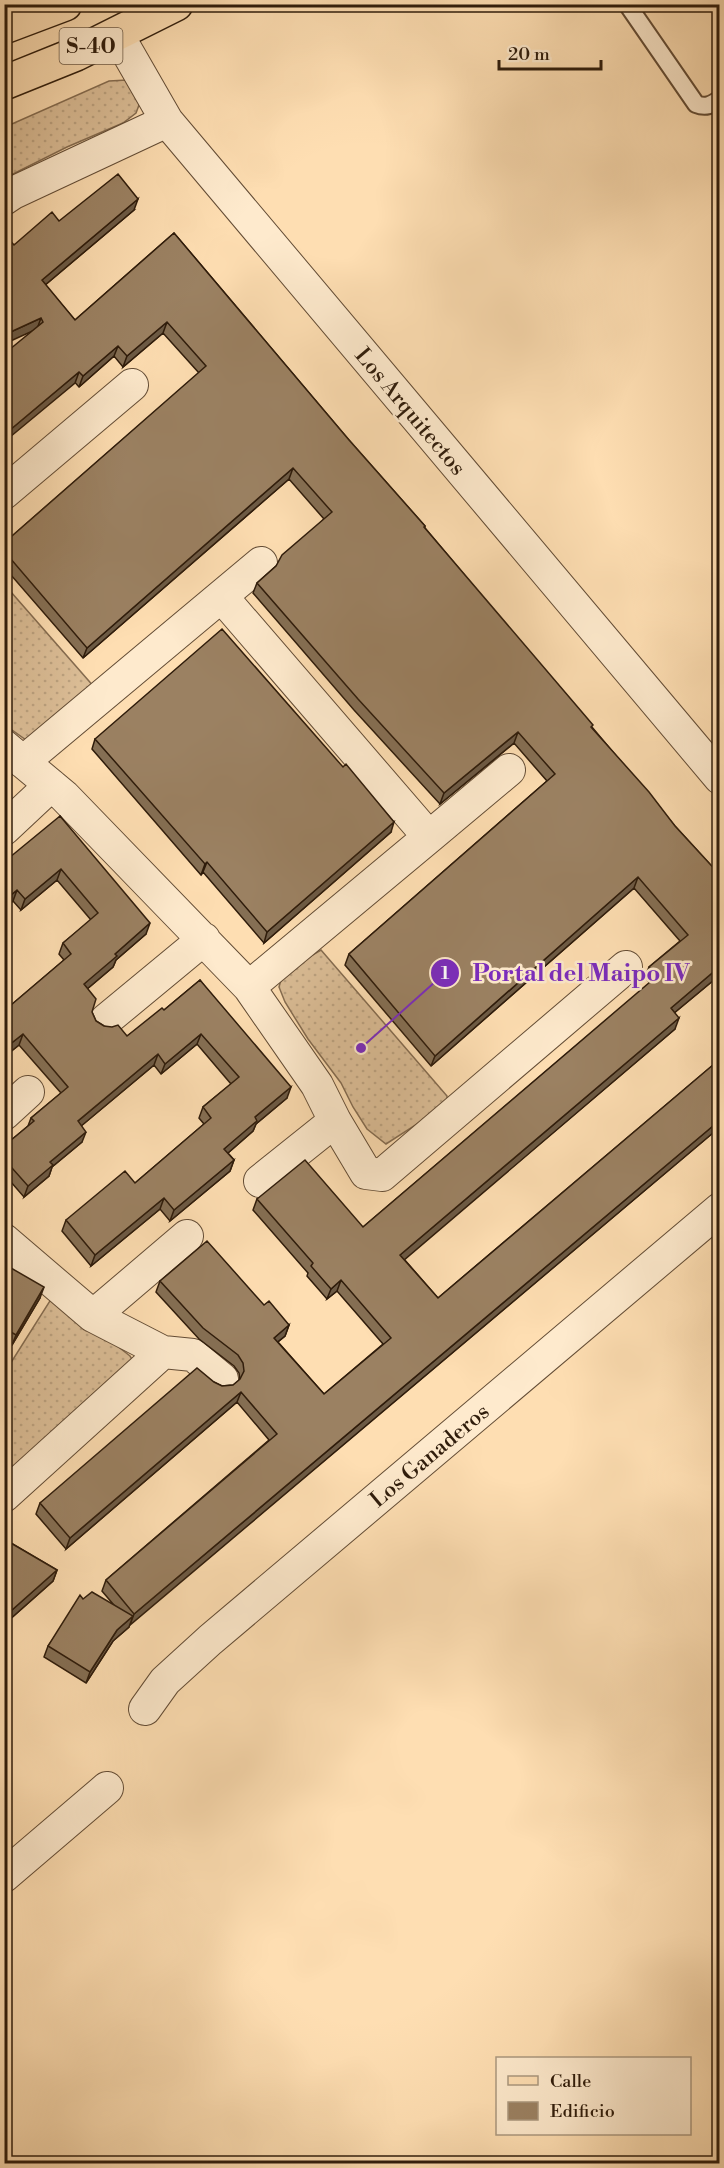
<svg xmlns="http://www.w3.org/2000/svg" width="724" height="2168" font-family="'Libre Bodoni',serif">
<defs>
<pattern id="grass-dots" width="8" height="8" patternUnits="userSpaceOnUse" patternTransform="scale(1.5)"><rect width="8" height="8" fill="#dbbd96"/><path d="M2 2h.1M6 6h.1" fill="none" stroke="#bca280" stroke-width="1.8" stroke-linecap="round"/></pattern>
</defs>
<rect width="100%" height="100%" fill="#fedeb2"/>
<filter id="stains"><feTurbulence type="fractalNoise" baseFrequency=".00333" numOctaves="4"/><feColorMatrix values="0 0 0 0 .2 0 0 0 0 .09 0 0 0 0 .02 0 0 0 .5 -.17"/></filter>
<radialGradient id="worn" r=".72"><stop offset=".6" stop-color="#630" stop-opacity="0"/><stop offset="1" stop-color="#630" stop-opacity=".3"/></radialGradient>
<path fill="url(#grass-dots)" stroke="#856c50" stroke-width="1.5" d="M127,80L139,93V105L136,113L123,123L67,147L5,178V127L109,81Z
M4,584L95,688L29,742L5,725Z
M321,950L447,1096V1101L425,1119L386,1144L367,1129L353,1107L341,1083L308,1039L285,1002L279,987L281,980L304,960Z
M53,1296L130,1356L133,1361L5,1477V1372Z"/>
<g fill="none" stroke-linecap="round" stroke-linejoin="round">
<defs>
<path id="lane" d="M627,4L696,104C706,108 711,105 720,99"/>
<path id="street" d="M117,34L167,121L720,778
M4,199L13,193L167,121
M4,493L132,385
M222,597L429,837L249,987
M4,746L64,796L249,987L317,1085L335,1121L366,1173L382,1175L626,967
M23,762L261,563
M4,829L51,785
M429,837L509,770
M106,1020L204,939
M4,1114L28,1092
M260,1181L335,1121
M4,1240L93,1316L163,1352L193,1355L222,1379
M93,1316L187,1236
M4,1496L163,1352
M145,1709L165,1681L210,1640L720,1209
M4,1876L107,1788"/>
<path id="primary" d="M4,27L65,4
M4,83L76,54L176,4"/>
</defs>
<use href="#lane" stroke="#634c35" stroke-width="20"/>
<use href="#street" stroke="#634c35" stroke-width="34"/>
<use href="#primary" stroke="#2f1c0b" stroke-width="36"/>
<use href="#lane" stroke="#feeacd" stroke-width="16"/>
<use href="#street" stroke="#feeacd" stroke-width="32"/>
<use href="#primary" stroke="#fedeb2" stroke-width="33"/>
</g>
<path fill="#856f54" stroke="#2f1c0b" stroke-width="1.5" d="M134,210L45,285L75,320L174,233L349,440L425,526V528L675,826L720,875V985L715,979L674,1013L675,1029L404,1259L438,1298L720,1059V1127L130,1624L129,1627L113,1641L86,1683L44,1657L48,1646L83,1599L113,1604L102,1591L106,1580L269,1440L237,1402L66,1549L36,1514L40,1503L214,1382L222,1386L233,1385L240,1380L239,1373L234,1366L199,1339L156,1292L160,1281L264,1305L289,1325L285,1336L278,1342L324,1394L383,1344L337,1291L327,1299L307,1276L308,1273L253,1210L257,1199L363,1227L650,983L645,977L649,967L680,941L634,888L431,1066L345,965L349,954L547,781L514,743L440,804L354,710L253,593L257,583L276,566L324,519L289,479L83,658L4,567V543L199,373L163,333L123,367L114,356L79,387L31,332L14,245L59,221Z
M95,739L391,832L264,943L203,872L201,875L92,749Z
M60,816L146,934L116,960L113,967L87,989L92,1012L96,1021L104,1026L127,1036L164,1010L200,980L287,1098L256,1124L253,1131L228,1153L234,1160L230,1171L170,1221L160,1209L91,1266L62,1231L66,1220L135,1183L204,1124L199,1118L203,1107L231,1084L197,1044L161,1074L154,1065L81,1126L82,1142L52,1167L49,1176L24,1197L4,1174V1146L28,1126L31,1118L61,1093L19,1045L4,1057V1011L64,960L59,954L63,943L91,920L57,880L21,910L13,901L4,908Z
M4,1264L40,1298L12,1345L4,1341Z
M4,1539L57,1570L53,1581L8,1621L4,1617Z"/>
<path fill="#6c5a45" stroke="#2f1c0b" stroke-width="1.5" d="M138,199L134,210L38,291L42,280Z
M41,318L37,329L4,344V335Z
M167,322L163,333L123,367L127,356Z
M118,346L114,356L79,387L83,376Z
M79,372L75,383L4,442V435Z
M293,468L289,479L83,658L87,648Z
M518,732L514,743L440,804L444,793Z
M394,822L391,832L264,943L267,932Z
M207,862L203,872L201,875L205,864Z
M61,869L57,880L21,910L25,899Z
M638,877L634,888L431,1066L435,1056Z
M17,890L13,901L4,908V901Z
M150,923L146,934L116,960L113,967L80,995L84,984L115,954Z
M718,968L715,979L667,1019L671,1008Z
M679,1018L675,1029L397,1266L400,1255Z
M23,1034L19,1045L4,1057V1049Z
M201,1034L197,1044L161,1074L165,1064Z
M158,1054L154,1065L74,1132L78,1121Z
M291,1087L287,1098L256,1124L253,1131L220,1160L224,1149L255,1117Z
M720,1120V1127L130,1625L134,1614Z
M86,1132L82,1142L52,1167L49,1176L24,1197L28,1186L50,1162Z
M234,1160L230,1171L170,1221L174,1210Z
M164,1198L160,1209L91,1266L95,1255Z
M341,1280L337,1291L327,1299L331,1289Z
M44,1287L40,1298L12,1345L16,1335Z
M289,1325L285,1336L270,1348L274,1338Z
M241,1392L237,1402L66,1549L70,1538Z
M57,1570L53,1581L8,1621L12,1610Z
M133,1616L129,1627L113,1641L86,1683L90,1672L117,1630Z"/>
<path fill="#9b8162" stroke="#2f1c0b" stroke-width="1.5" d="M118,174L138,199L42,280L75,320L174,233L349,440L425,526L424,527L593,725L591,727L649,792L675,826L720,875V970L718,968L671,1008L679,1018L400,1255L438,1298L720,1059V1120L134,1614L106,1580L277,1434L241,1392L70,1538L40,1503L197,1368L214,1382L222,1386L233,1385L240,1379L244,1371L243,1363L238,1355L203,1328L160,1281L207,1241L264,1305L269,1301L289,1325L274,1338L324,1394L391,1338L341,1280L331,1289L311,1266L313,1263L257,1199L305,1160L363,1227L657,976L649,967L688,935L638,877L435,1056L349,954L555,774L518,732L444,793L358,699L257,583L276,566L282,555L332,512L293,468L87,648L4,551V543L206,366L167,322L127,356L118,346L83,376L79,372L4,435V354L43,322L41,318L4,335V241L8,238L14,245L52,212L59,221Z
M222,629L343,767L346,764L394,822L267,932L207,862L205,864L95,739Z
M60,816L150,923L115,954L117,956L84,984L96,999L92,1012L96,1021L104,1026L112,1027L118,1025L127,1036L162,1008L164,1010L200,980L291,1087L255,1117L257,1121L224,1149L234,1160L174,1210L164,1198L95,1255L66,1220L125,1171L135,1183L211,1118L203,1107L239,1077L201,1034L165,1064L158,1054L78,1121L86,1132L50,1162L53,1165L28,1186L4,1159V1146L34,1121L31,1118L68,1087L23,1034L4,1049V1011L71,954L63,943L98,913L61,869L25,899L17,890L4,901V862Z
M4,1264L44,1287L16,1335L4,1328Z
M4,1539L57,1570L12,1610L4,1601Z
M92,1592L133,1616L117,1630L90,1672L48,1646L80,1595L83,1599Z"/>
<g text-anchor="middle" stroke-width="5" stroke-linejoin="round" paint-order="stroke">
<rect fill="#feeacd" stroke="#6d5a45" stroke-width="1.5" x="59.5" y="28" width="63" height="36" rx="4.5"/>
<g font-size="21" font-weight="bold" fill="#2f1c0b">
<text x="91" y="53">S-40</text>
</g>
<g font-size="22" fill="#2f1c0b" stroke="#feeacd">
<text transform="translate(411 411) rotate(50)" y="8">Los Arquitectos</text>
<text transform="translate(429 1455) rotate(-40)" y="8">Los Ganaderos</text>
</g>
</g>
<path fill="none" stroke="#7b2cbf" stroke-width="2" d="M361 1048L445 973"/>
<g fill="#7b2cbf" stroke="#feeacd" stroke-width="2">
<circle cx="361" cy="1048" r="6"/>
<circle cx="445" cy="973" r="15"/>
</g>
<g font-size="18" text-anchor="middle" font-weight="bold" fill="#fff">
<text x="445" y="979">1</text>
</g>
<g font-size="24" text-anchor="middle" font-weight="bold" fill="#7b2cbf" stroke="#feeacd" stroke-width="5" stroke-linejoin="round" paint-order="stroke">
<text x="581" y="981">Portal del Maipo IV</text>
</g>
<rect width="724" height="2168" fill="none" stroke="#fedeb2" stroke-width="24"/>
<rect x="6" y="6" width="712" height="2156" fill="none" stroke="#2f1c0b" stroke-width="3"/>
<rect x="12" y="12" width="700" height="2144" fill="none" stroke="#2f1c0b" stroke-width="1.5"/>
<rect x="496" y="2057" width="195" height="78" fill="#feeacd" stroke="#ab987f" stroke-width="1.5"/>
<rect x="508" y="2076" width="30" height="9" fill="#fedeb2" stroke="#ab987f" stroke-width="1.5"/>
<text x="550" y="2087" font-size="18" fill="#2f1c0b">Calle</text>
<rect x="508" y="2102" width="30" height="18" fill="#9b8162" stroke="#ab987f" stroke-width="1.5"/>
<text x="550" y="2117" font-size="18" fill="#2f1c0b">Edificio</text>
<path d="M499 60v9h102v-9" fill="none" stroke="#2f1c0b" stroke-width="3"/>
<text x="508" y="60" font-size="18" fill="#2f1c0b" stroke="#feeacd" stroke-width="4.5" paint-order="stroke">20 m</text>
<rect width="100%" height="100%" filter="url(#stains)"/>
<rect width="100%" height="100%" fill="url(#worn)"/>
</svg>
